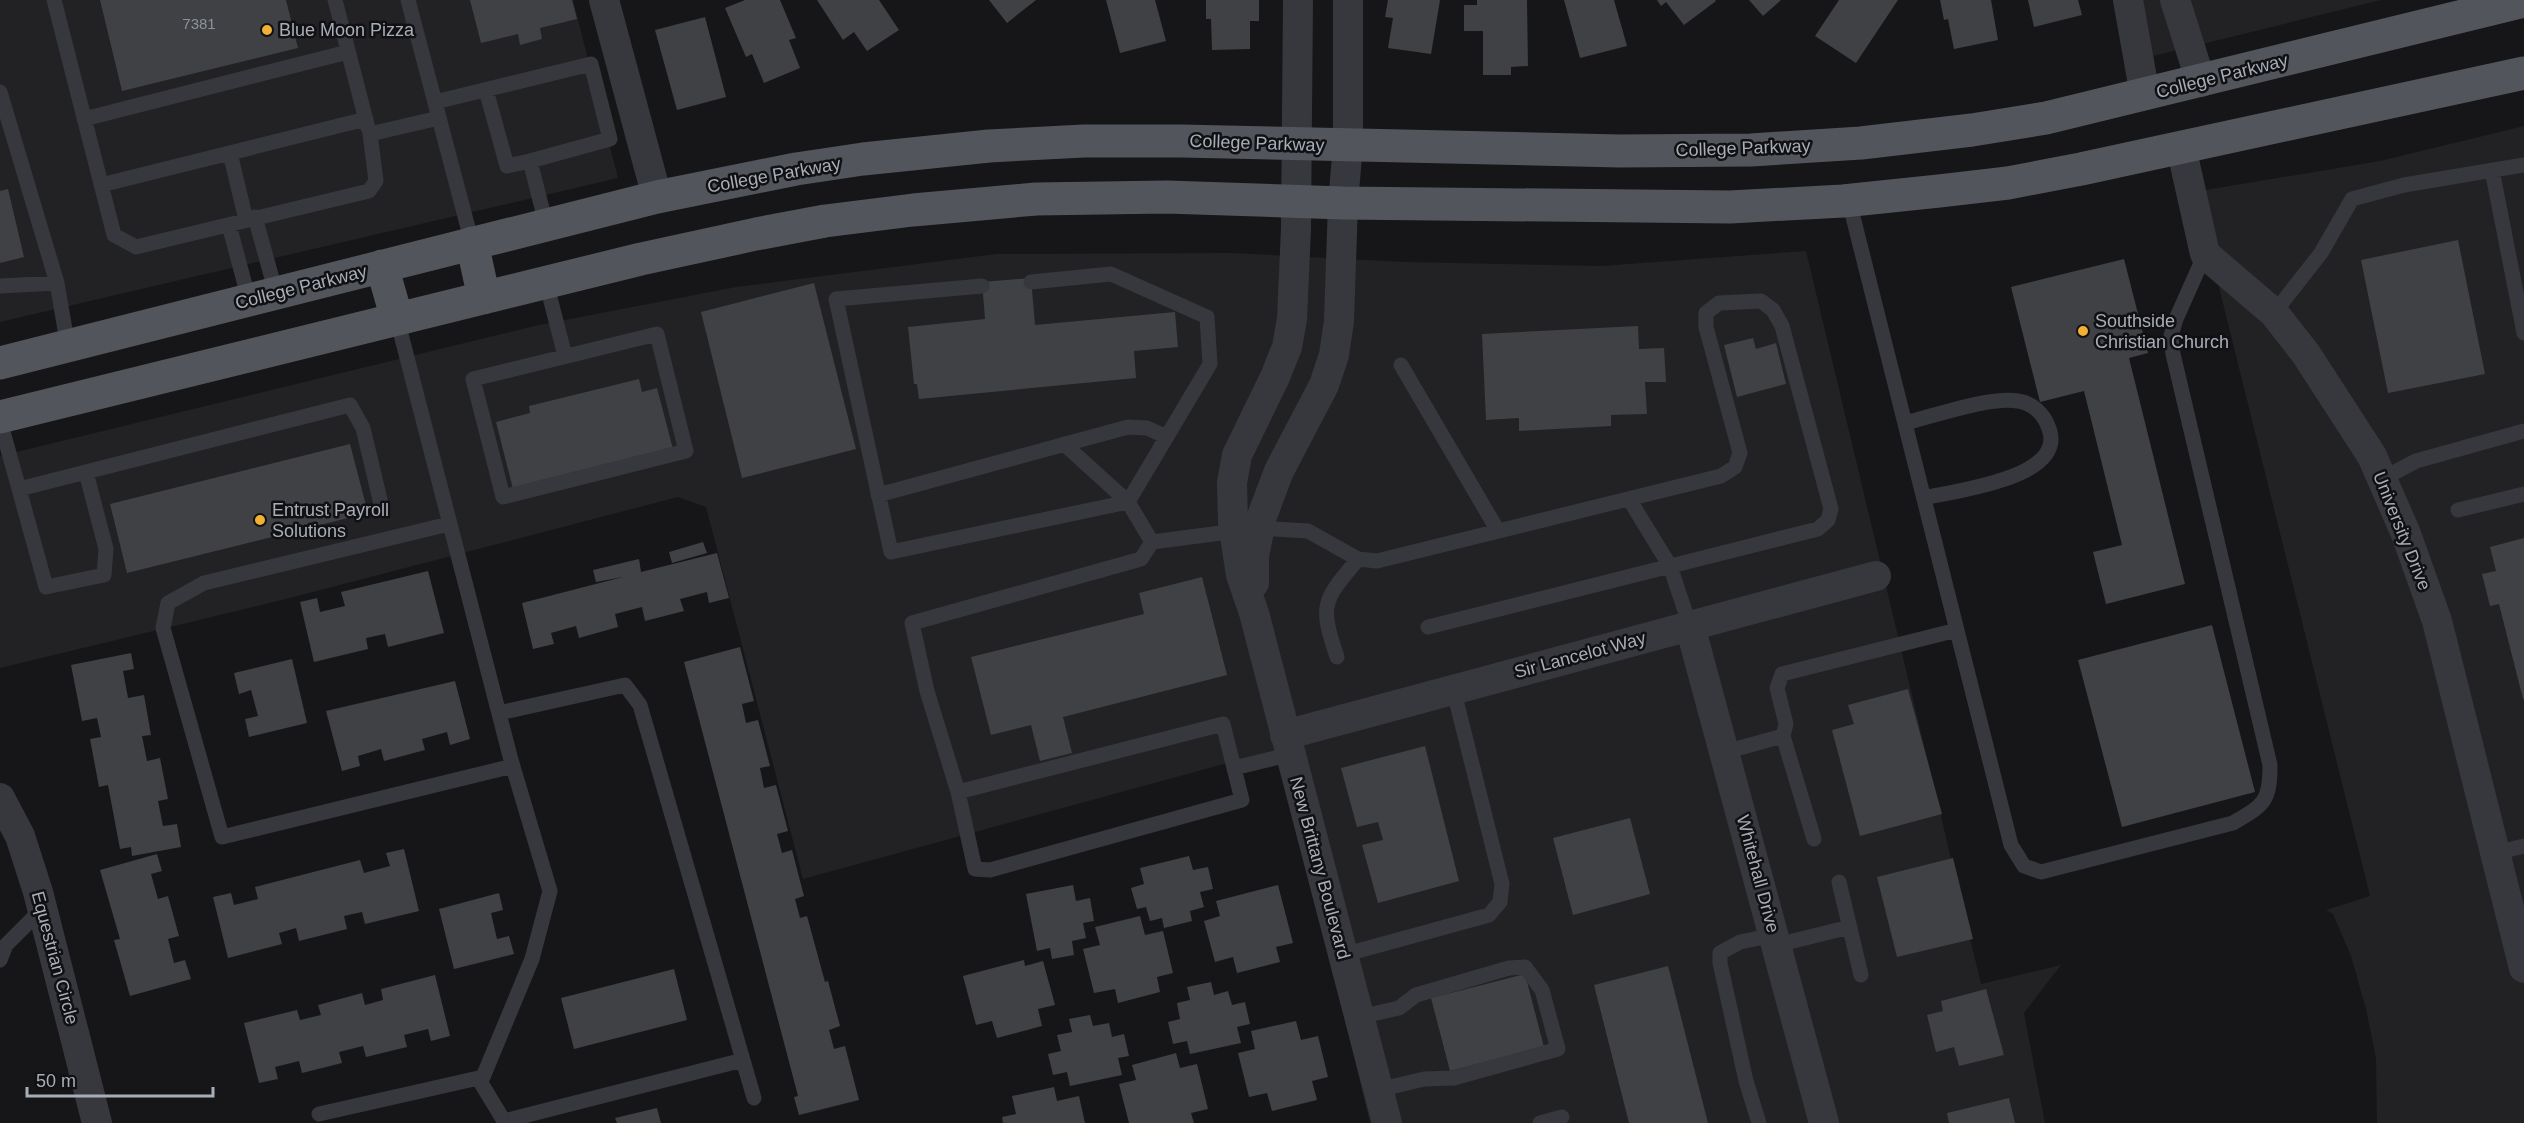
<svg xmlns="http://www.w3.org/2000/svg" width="2524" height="1123" font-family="Helvetica,sans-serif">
<rect width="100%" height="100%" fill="#161618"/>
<path fill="#222225" d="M0,0H573L618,178L0,322Z
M2113,0H2381L2129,62Z
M2524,126V1123H2377L2376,1058L2366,1009L2351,956L2333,914L2326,910L2370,896L2215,271L2182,194L2380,161Z
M1806,251L1981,984L2061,965L2024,1013L2045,1123H1370L1279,749L803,879L706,507L678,497L286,599L0,668V456L539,325L736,287L996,254L1231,253L1405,262L1601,266Z"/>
<path fill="#404145" d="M100,0H286L298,48L122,91Z
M470,0H572L577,19L540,28L542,39L520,45L518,34L481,43Z
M745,0H780L796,38L789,40L800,68L764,83L752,54L746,57L725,8Z
M817,0H879L899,30L867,51L854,32L843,40Z
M989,0H1036L1007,23Z
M1106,0H1155L1166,41L1120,53Z
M1206,0H1259V21H1250V49L1212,50L1211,19H1206Z
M1388,0H1440L1431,54L1388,48L1393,18L1385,17Z
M1477,0H1527L1528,66L1511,67V75H1483V31H1464V5H1477Z
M1564,0H1614L1627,46L1580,58Z
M1657,0H1715L1716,1L1684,25L1666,2L1661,6Z
M1749,0H1781L1763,16Z
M1839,0H1898L1856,63L1815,36Z
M1940,0H1991L1998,40L1954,49L1948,19L1944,20Z
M2028,0H2078L2082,15L2034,27Z
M705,17L726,97L677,110L655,30Z
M8,189L24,257L0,263V191Z
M2458,240L2485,374L2388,393L2361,260Z
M2124,259L2148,353L2129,358L2185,584L2106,604L2093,552L2122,545L2084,391L2040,402L2011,287Z
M1031,278L1035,325L1175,312L1178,347L1134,351L1136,378L919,399L917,384H914L908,327L985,319L982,282Z
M814,283L856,449L742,478L701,312Z
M1638,326L1639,349L1664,348L1666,382H1645L1647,414L1611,415V426L1519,431V418L1486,420L1482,334Z
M1753,338L1756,349L1776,343L1786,384L1737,397L1724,345Z
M639,379L642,392L657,388L673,449L513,489L496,422L530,413L529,406Z
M350,444L368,513L127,573L110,504Z
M2524,538V699H2523L2499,604L2490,606L2482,574L2496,571L2490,547Z
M703,542L707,553L672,563L669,552Z
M717,553L729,598L709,603L707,592L680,599L684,611L645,621L642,607L615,614L618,627L579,638L576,626L551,633L554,644L533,649L522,603L623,577L596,582L593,570L639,559L641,572Z
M428,571L444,633L388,647L385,634L366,638L368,649L314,662L300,602L317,598L320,612L345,606L341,592Z
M1202,577L1227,675L1063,717L1072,753L1040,761L1031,725L991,735L971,657L1144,614L1139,593Z
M2212,625L2255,792L2122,827L2078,660Z
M740,647L754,701L742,704L746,723L758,720L770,766L760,768L764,788L776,785L788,831L777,834L782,853L792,850L804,896L795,899L800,918L807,916L825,982L828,981L840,1026L829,1030L834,1049L845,1046L859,1100L799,1115L794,1097L798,1096L684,662Z
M131,653L134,669L123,671L128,698L144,695L151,735L142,736L147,761L160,758L168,799L158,801L163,826L177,824L181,847L132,856L131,847L120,849L108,785L99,787L90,739L101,737L97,718L82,721L71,665Z
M292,659L307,723L249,737L245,719L258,716L251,690L239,694L234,673Z
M455,681L470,739L450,745L447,732L422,739L425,750L384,761L381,749L358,756L360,766L342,771L326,711Z
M1908,689L1942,814L1860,836L1832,730L1854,724L1848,705Z
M1425,746L1459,881L1378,903L1362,845L1383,840L1378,822L1357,827L1341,768Z
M1630,818L1650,894L1573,915L1553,838Z
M404,849L419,911L365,924L362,912L344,916L347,929L299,941L296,928L279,933L282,944L228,958L213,897L231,893L234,905L258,899L255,887L360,860L364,873L390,866L386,853Z
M157,854L162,871L151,874L158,899L168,896L179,936L168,939L174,963L185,960L191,979L130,996L114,940L120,939L100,870Z
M1189,856L1193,870L1208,867L1213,889L1200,892L1204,907L1190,911L1192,921L1164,928L1162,918L1150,921L1146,907L1137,909L1131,888L1144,884L1140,868Z
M1953,858L1973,939L1897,957L1877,877Z
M1073,885L1076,901L1090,898L1094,921L1083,923L1086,938L1072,941L1074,955L1052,959L1050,948L1037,951L1026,894Z
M1278,885L1293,943L1276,947L1280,962L1237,973L1233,957L1215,962L1204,921L1220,916L1216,901Z
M499,893L503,910L491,913L497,939L509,936L514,954L454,969L439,909Z
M1140,916L1145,935L1163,931L1173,973L1157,977L1160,992L1118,1003L1115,989L1094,993L1083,949L1100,945L1095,927Z
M1024,960L1025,966L1043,961L1055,1005L1038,1009L1042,1026L997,1038L992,1021L976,1025L963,976Z
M1668,966L1708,1123H1629L1594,985Z
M674,969L687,1020L574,1049L561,998Z
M1525,974L1544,1047L1450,1071L1431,998Z
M435,975L450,1036L431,1041L428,1029L404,1035L407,1047L366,1057L363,1046L339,1052L342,1063L302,1073L299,1061L275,1067L278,1079L259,1083L244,1023L297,1010L300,1020L321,1015L318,1005L362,993L365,1005L383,1000L381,989Z
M1211,982L1214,995L1228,991L1232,1005L1245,1002L1250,1024L1237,1027L1241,1043L1190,1054L1187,1041L1173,1044L1168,1022L1180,1019L1177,1003L1190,1000L1187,987Z
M1986,989L2004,1055L1959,1066L1954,1047L1936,1052L1927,1015L1943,1011L1941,1001Z
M1090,1015L1093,1026L1109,1023L1112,1037L1124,1034L1129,1056L1118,1058L1122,1075L1070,1086L1067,1072L1053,1075L1048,1054L1061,1051L1057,1035L1072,1032L1069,1019Z
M1296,1021L1301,1040L1318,1036L1328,1077L1312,1081L1317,1100L1272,1111L1267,1093L1249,1097L1238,1053L1255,1049L1251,1031Z
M1176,1053L1180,1068L1197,1064L1208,1109L1191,1113L1194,1123H1129L1119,1084L1136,1080L1132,1065Z
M1054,1087L1057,1101L1079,1096L1085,1123H1003L1002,1117L1016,1114L1012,1096Z
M2009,1098L2015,1123H1949L1947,1113Z
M657,1108L661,1123H617L615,1118Z"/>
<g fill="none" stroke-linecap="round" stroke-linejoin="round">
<path stroke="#37383d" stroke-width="15" d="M54,0L114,235L136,247L369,191L376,181L370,134L439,118
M335,0L368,128
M408,0L472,243
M486,90L507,166L530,161
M0,92L57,283L68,347
M435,102L591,64L610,139L530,161L546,224
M84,119L348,52
M230,153L246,220
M2492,170L2524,333
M101,185L366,119
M1849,201L2011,845L2024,866L2041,872L2233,823C2264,805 2270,802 2270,765L2173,354L2171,336L2176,319L2205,254
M255,217L276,293
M229,225L249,300
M546,282L565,356
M0,286L57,283
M982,286L836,299L891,552L1128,502L1210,364L1207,317L1111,274L1031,282
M2274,313L2321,253L2352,199L2404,185L2524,165
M657,334L686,451L503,497L473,379Z
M1401,365L1498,531
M0,421L19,489L350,405L363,428L382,508
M1905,423C1934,416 1990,396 2018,401C2032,403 2043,413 2048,426C2071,478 1954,491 1924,498
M1064,444L1128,502L1152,542
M2382,479L2416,461L2524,431
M19,489L46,587L104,575L106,549L86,472
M878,495L1128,427L1147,428L1167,437
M1629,499L1670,566L1690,626
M2458,510L2524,494
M449,524L204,583L168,603L163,628L222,837L513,766
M1337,657C1319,604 1323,601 1358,559
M499,713L625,685L640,705L754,1098
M1783,736L1814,839
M1725,752L1783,736L1786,724L1777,688L1782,674L1957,630
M1234,768L1291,754
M958,792L1223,724L1242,800L990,870L975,869L958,792L927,691L912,623L1141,559L1152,542L1259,528L1308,531L1358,559L1377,561L1721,476L1735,467L1740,453L1706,327V313L1719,303L1761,301L1773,310L1782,326L1831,509L1828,520L1818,529L1428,627
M2495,853L2524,846
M1839,882L1861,975
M1777,945L1850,927
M1343,955L1489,915L1500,902L1502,884L1453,688
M0,960L6,945L42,909
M1359,1017L1399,1008L1416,995L1509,968L1525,967L1542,990L1558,1049L1454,1078L1424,1079L1378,1090
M478,1078L504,1121L743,1060
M319,1114L483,1077L532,959L550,891L511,760L397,319
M1540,1123L1562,1117
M1759,1123L1746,1081L1720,963V953L1740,942L1774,935"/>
<path stroke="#37383d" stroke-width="30" d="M604,0L657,197
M1298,0L1296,228L1292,319L1287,347L1275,377L1237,455L1232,483L1233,523L1241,575L1254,613L1387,1123
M2128,0L2145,95
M2175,0L2201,82
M2181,147L2205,254L2274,313L2306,354L2372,456L2406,534L2437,621L2524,968
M1254,583V556L1262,516L1279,471L1324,385L1334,355L1339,321L1343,203L1348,145V0
M1690,626L1824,1123
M1285,735L1876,576
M0,798L20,836L38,892L97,1123"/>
<path stroke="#53555c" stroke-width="33" d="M472,243L484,298
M382,266L397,319
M0,363L657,197L796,169L863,159L989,146L1084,141H1181L1620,151L1751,150L1861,143L1972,130L2046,118L2524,1
M0,417L641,259L756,234L825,221L913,210L1036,199L1167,197L1343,203L1730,207L1843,201L1939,191L2008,183L2081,169L2524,73"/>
</g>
<g fill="#f2b134" stroke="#111113" stroke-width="2">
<circle cx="267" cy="30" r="6"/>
<circle cx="2083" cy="331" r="6"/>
<circle cx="260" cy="520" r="6"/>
</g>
<g text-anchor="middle" stroke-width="5" stroke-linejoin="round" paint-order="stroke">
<g font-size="15" fill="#8e929b">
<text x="199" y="29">7381</text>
</g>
<g font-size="18" fill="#a8adb8" stroke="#111113" text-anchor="start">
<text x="279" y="36">Blue Moon Pizza</text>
<text x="2095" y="327">Southside<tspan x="2095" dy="21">Christian Church</tspan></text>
<text x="272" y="516">Entrust Payroll<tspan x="272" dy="21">Solutions</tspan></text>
</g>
<g font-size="18" fill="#a8adb8" stroke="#111113">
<text transform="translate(2222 76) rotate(-14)" y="6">College Parkway</text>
<text transform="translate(1257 143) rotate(2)" y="6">College Parkway</text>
<text transform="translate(1743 148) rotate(-2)" y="6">College Parkway</text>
<text transform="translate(774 175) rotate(-10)" y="6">College Parkway</text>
<text transform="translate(301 287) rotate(-14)" y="6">College Parkway</text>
<text transform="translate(2402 531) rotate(68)" y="6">University Drive</text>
<text transform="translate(1580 655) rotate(-15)" y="6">Sir Lancelot Way</text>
<text transform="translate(1320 868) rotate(75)" y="6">New Brittany Boulevard</text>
<text transform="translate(1758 874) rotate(75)" y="6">Whitehall Drive</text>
<text transform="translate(55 958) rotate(75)" y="6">Equestrian Circle</text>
</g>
</g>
<path d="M27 1087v9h186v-9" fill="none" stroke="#a8adb8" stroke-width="3"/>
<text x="36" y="1087" font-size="18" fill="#a8adb8" stroke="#111113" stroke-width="4.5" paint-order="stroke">50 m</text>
</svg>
